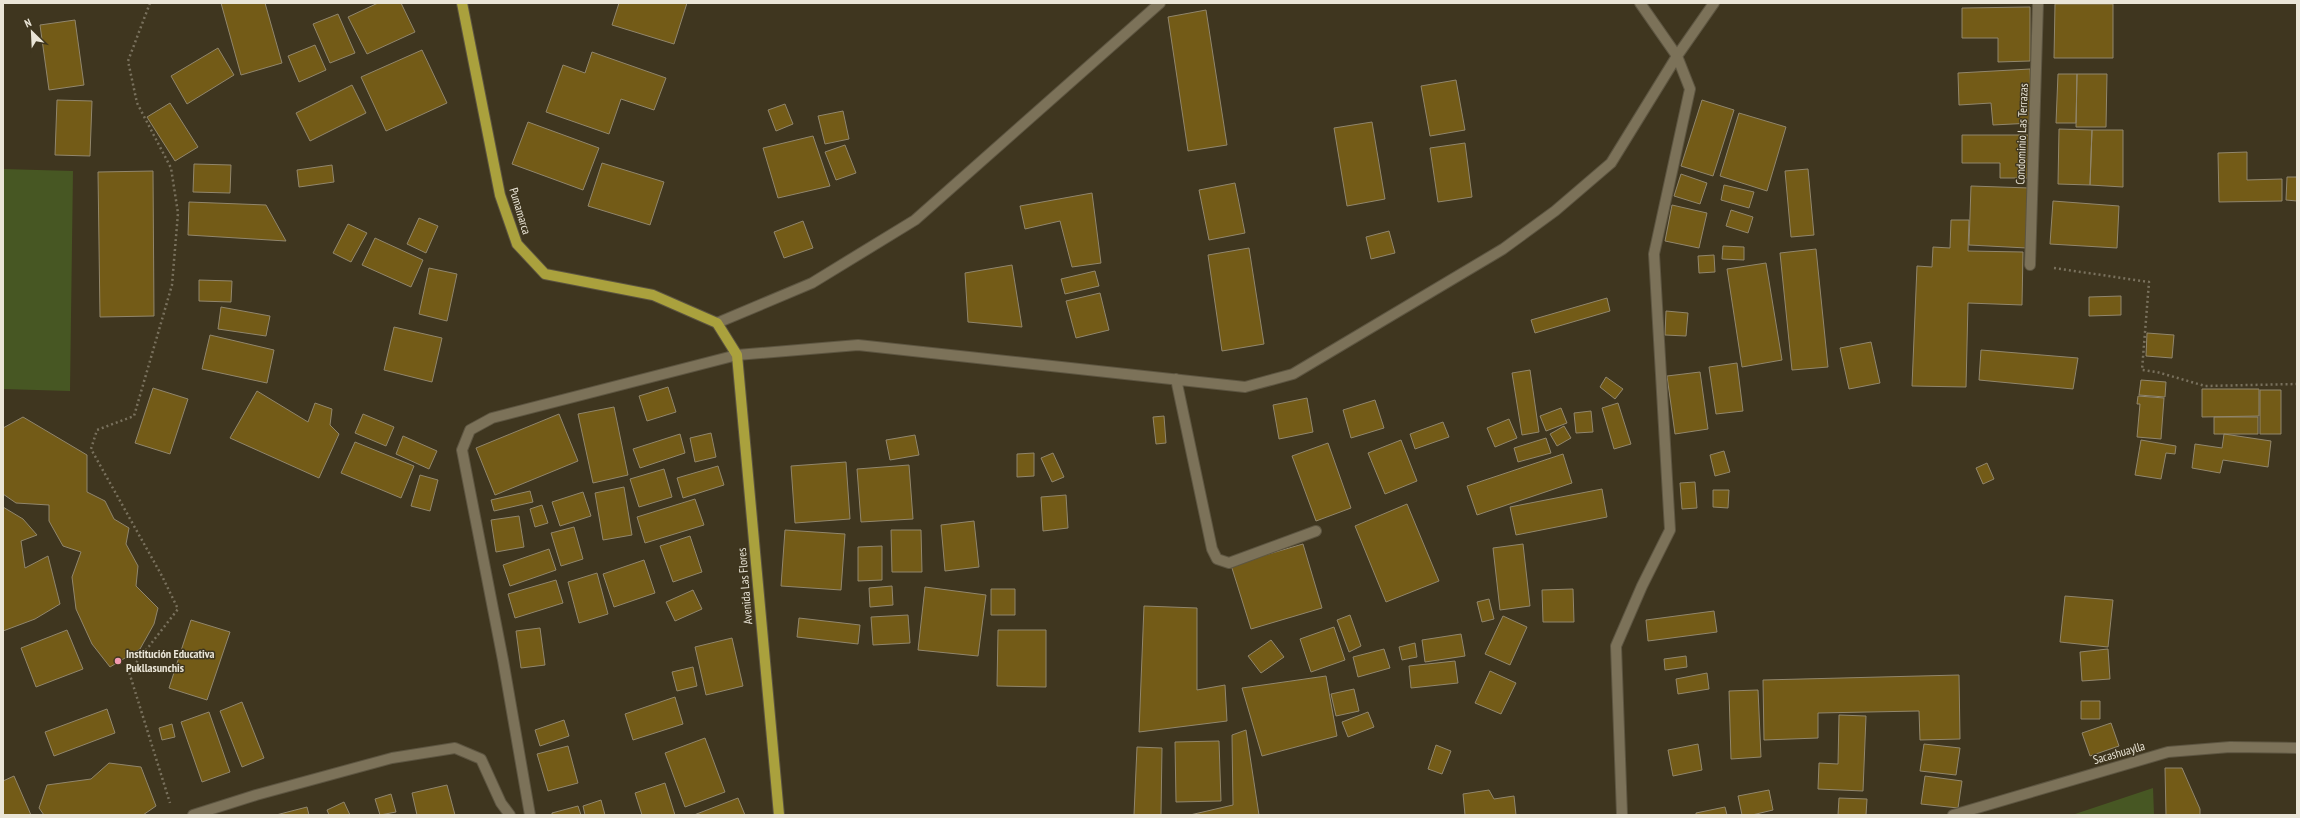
<svg xmlns="http://www.w3.org/2000/svg" width="2300" height="818" font-family="'PT Sans Narrow',sans-serif">
<rect width="100%" height="100%" fill="#3f361f"/>
<path fill="#475723" d="M3,169L73,171L70,391L3,389Z
M2153,788L2154,815H2072Z"/>
<path fill="#735b17" stroke="#91866c" d="M221,3H265L282,63L241,75Z
M378,3H401L415,32L367,54L348,17Z
M619,3H687L674,44L612,25Z
M2055,4H2113V58H2054Z
M2030,7V61L1998,62V38H1962V8Z
M1206,10L1227,145L1188,151L1168,17Z
M338,14L355,53L330,63L313,24Z
M75,20L84,85L49,90L40,25Z
M315,45L326,70L299,82L288,56Z
M218,48L234,75L187,104L171,76Z
M422,50L447,103L386,131L361,77Z
M592,52L666,78L654,110L621,99L609,134L546,112L563,65L585,73Z
M2030,69L2032,123L1993,125L1991,103L1959,105L1958,73Z
M2058,74H2077L2076,123H2056Z
M2077,74H2107L2106,127H2076Z
M1456,80L1465,130L1430,136L1421,86Z
M352,85L366,113L310,141L296,113Z
M57,100L92,101L90,156L55,155Z
M1702,100L1734,110L1713,176L1681,166Z
M170,103L198,147L175,161L147,117Z
M785,104L793,124L776,131L768,110Z
M843,111L849,139L825,144L818,116Z
M1739,113L1786,127L1767,191L1720,176Z
M528,122L599,148L583,190L512,164Z
M1372,122L1385,199L1347,206L1334,128Z
M2059,129L2092,130L2090,185L2058,184Z
M2092,130H2123V187L2090,185Z
M1962,135H2030V178H2000V163H1962Z
M813,136L830,186L778,198L763,148Z
M1465,143L1472,197L1438,202L1430,148Z
M845,145L856,173L836,180L825,152Z
M2247,152V180L2282,179V201L2219,202L2218,153Z
M602,163L664,182L650,225L588,206Z
M194,164L231,165L230,193L193,192Z
M332,165L334,182L299,187L297,170Z
M1808,169L1814,235L1791,237L1785,171Z
M153,171L154,316L100,317L98,172Z
M1681,174L1707,183L1700,204L1674,196Z
M2287,177H2297V201L2286,200Z
M1235,183L1245,233L1209,240L1199,190Z
M1724,185L1754,192L1749,208L1721,200Z
M1971,186L2030,188L2027,248L1969,245Z
M1092,193L1101,263L1072,267L1060,221L1025,229L1020,206Z
M2053,201L2119,206L2117,248L2050,244Z
M189,202L266,205L286,241L188,235Z
M1672,205L1707,213L1699,248L1665,241Z
M1731,210L1753,217L1748,233L1726,226Z
M419,218L438,226L426,253L407,244Z
M1951,220H1969L1968,251L2023,252L2022,305L1968,303L1966,387L1912,386L1917,266L1932,267L1933,247L1950,248Z
M803,221L813,248L784,258L774,232Z
M348,224L367,233L351,262L333,253Z
M1389,231L1395,253L1371,259L1366,237Z
M375,238L423,260L411,287L362,265Z
M1723,246L1744,247V260L1722,259Z
M1249,248L1264,344L1222,351L1208,255Z
M1816,249L1828,367L1792,370L1780,253Z
M1714,255L1715,272L1699,273L1698,256Z
M1766,263L1782,360L1742,367L1727,269Z
M1012,265L1022,327L968,322L965,273Z
M429,268L457,274L447,321L419,314Z
M1095,271L1099,286L1065,294L1061,279Z
M199,280L232,281L231,302L199,301Z
M1100,293L1109,330L1076,338L1066,301Z
M2121,296V315L2089,316V297Z
M1607,298L1610,311L1535,333L1531,320Z
M221,307L270,316L266,336L218,329Z
M1666,311L1688,313L1686,336L1665,335Z
M394,327L442,338L432,382L384,370Z
M2147,333L2174,335L2172,358L2146,356Z
M210,335L274,350L267,383L202,369Z
M1871,342L1880,383L1849,389L1840,348Z
M1981,350L2078,358L2073,389L1979,380Z
M1737,363L1743,411L1716,414L1709,367Z
M1530,370L1539,432L1522,435L1512,373Z
M1700,372L1708,429L1675,434L1667,376Z
M1606,377L1623,389L1615,399L1600,387Z
M2141,380L2166,382L2165,397L2139,395Z
M668,387L676,412L647,421L639,396Z
M153,388L188,399L170,454L135,443Z
M2202,389H2259V416L2202,417Z
M2260,390H2281V434H2260Z
M257,391L308,422L315,403L332,409L330,425L339,434L319,478L230,438Z
M2138,396L2164,398L2161,439L2137,437L2140,404H2137Z
M1307,398L1313,432L1279,439L1273,405Z
M1375,400L1384,428L1351,438L1343,410Z
M1618,403L1631,444L1614,449L1602,408Z
M614,407L628,475L593,483L578,414Z
M1561,408L1567,423L1546,431L1540,416Z
M1591,411L1593,432L1576,433L1574,413Z
M363,414L394,427L386,446L355,433Z
M559,414L578,461L495,495L476,448Z
M1164,416L1166,443L1156,444L1153,417Z
M23,417L87,455V492L105,501L114,519L129,528L126,544L138,566L136,586L158,608L154,624L140,649L110,667L92,644L76,609L72,577L81,552L63,546L49,521V505L16,503L3,494V428Z
M2214,417H2258V434H2214Z
M1509,419L1517,438L1495,447L1487,428Z
M1443,422L1449,437L1415,449L1410,434Z
M1564,426L1571,438L1557,446L1550,434Z
M711,433L716,457L695,462L690,438Z
M680,434L685,453L640,468L633,449Z
M2224,434L2271,441L2268,467L2223,460L2220,473L2192,468L2195,444L2222,448Z
M915,435L919,455L890,460L886,440Z
M403,436L437,451L429,469L396,454Z
M1546,438L1551,453L1518,462L1514,448Z
M1401,440L1417,481L1385,494L1368,453Z
M2141,440L2176,446L2175,454L2166,453L2161,479L2135,475Z
M355,442L414,466L401,498L341,473Z
M1328,443L1351,508L1316,521L1292,456Z
M1724,451L1730,472L1715,476L1710,455Z
M1034,453V476L1017,477V454Z
M1053,453L1064,477L1052,482L1041,458Z
M1563,454L1572,483L1477,515L1467,486Z
M846,462L850,519L795,523L791,466Z
M1987,463L1994,479L1983,484L1976,468Z
M909,465L913,519L861,522L857,469Z
M718,466L724,485L683,498L677,478Z
M664,469L672,497L639,507L630,479Z
M420,475L438,480L430,511L411,506Z
M1695,482L1697,508L1682,509L1680,483Z
M624,487L632,535L603,540L595,493Z
M1602,489L1607,517L1516,535L1510,507Z
M1713,490H1729L1728,508L1713,507Z
M530,491L533,502L494,511L491,500Z
M583,492L591,516L560,526L552,502Z
M1066,495L1068,528L1043,531L1041,497Z
M695,499L704,525L645,543L637,517Z
M1407,504L1439,581L1386,602L1355,526Z
M542,505L548,523L535,527L530,509Z
M3,507L23,519L37,535L21,541L25,568L48,556L60,604L35,619L3,631Z
M519,516L524,547L496,552L491,520Z
M974,521L979,567L945,571L941,525Z
M574,527L583,559L561,566L551,533Z
M785,530L845,534L841,590L781,586Z
M891,530H921L922,572H892Z
M690,536L702,572L673,582L660,546Z
M1303,544L1322,608L1251,629L1231,565Z
M1523,544L1530,606L1500,610L1493,548Z
M882,546V580L858,581V547Z
M549,549L556,570L510,586L503,565Z
M644,560L655,593L614,607L603,574Z
M597,573L608,614L579,623L568,582Z
M556,580L563,603L515,618L508,594Z
M892,586L893,605L870,607L869,588Z
M925,587L986,595L978,656L918,650Z
M991,589H1015V615H991Z
M1573,589L1574,622H1543L1542,590Z
M693,590L702,609L675,621L666,602Z
M2065,596L2113,600L2108,647L2060,642Z
M1489,599L1494,619L1482,622L1477,602Z
M1144,606L1197,608V690L1225,685L1227,721L1139,732Z
M1714,611L1717,632L1648,641L1646,620Z
M908,615L910,643L873,645L871,617Z
M1350,615L1361,646L1349,652L1337,620Z
M1503,616L1527,627L1510,665L1485,654Z
M799,618L860,625L858,644L797,637Z
M191,620L230,632L207,700L169,688Z
M1334,627L1345,660L1311,672L1300,639Z
M540,628L545,665L521,668L516,631Z
M67,630L83,669L36,687L21,648Z
M998,630H1046V687L997,686Z
M1461,634L1465,656L1425,662L1422,640Z
M732,638L743,686L706,695L695,647Z
M1271,640L1284,657L1261,673L1248,656Z
M1415,643L1417,657L1402,660L1399,647Z
M1384,649L1390,668L1358,677L1353,657Z
M2108,649L2110,679L2082,681L2080,652Z
M1686,656L1687,667L1665,670L1664,659Z
M1455,661L1458,683L1411,688L1409,666Z
M693,667L697,686L677,691L672,672Z
M1490,671L1516,683L1501,714L1475,703Z
M1707,673L1709,689L1678,694L1676,679Z
M1959,675L1960,739L1920,740L1919,711L1818,713V738L1764,740L1763,680Z
M1326,676L1337,736L1262,756L1242,688Z
M1354,689L1359,711L1336,716L1331,694Z
M1758,690L1761,757L1731,759L1729,691Z
M675,697L683,724L633,740L625,714Z
M2081,701H2100V719H2081Z
M242,702L264,758L242,767L220,711Z
M107,709L115,733L54,756L45,732Z
M209,712L230,772L202,782L181,722Z
M1368,712L1374,727L1348,737L1342,722Z
M1839,715L1866,716L1863,791L1818,789L1819,763L1838,764Z
M564,720L569,736L540,746L535,730Z
M2111,723L2119,746L2090,756L2082,733Z
M172,724L175,737L162,740L159,728Z
M1246,730L1259,815H1190L1233,805L1232,735Z
M705,738L725,792L685,807L665,753Z
M1219,741L1221,801L1176,802L1175,742Z
M1698,744L1702,770L1673,776L1668,750Z
M1924,744L1960,748L1956,775L1920,771Z
M1436,745L1451,751L1442,774L1428,769Z
M568,746L578,783L548,791L537,754Z
M1137,747L1162,748L1161,815H1134Z
M109,763L141,767L156,806L143,815H44L39,808L47,785L91,779Z
M2165,768H2182L2200,809V815H2166Z
M14,776L31,815H3V781Z
M1925,776L1962,781L1958,808L1921,804Z
M665,783L675,815H642L635,793Z
M447,785L455,815H417L412,793Z
M1489,790L1494,799L1514,796L1516,815H1465L1463,794Z
M1769,790L1773,810L1752,815H1742L1738,796Z
M391,794L396,812L380,815L375,799Z
M738,798L745,815H694Z
M1839,798L1867,799L1866,815H1838Z
M601,800L605,815H585L583,806Z
M344,802L350,815H329L327,810Z
M578,806L581,815H552V813Z
M307,807L309,815H276Z
M1725,807L1727,815H1696V813Z"/>
<g fill="none" stroke-linecap="round" stroke-linejoin="round">
<defs>
<path id="minor" d="M2030,265L2038,3
M717,323L812,283L915,220L1160,3
M1176,379L1212,549L1217,559L1229,563L1316,531
M193,815L256,795L392,758L455,748L481,759L501,803L510,815
M530,815L503,660L462,450L470,430L492,418L737,355L858,345L1245,387L1293,374L1503,249L1555,211L1611,163L1677,56L1714,3
M1622,815L1616,646L1642,586L1670,530L1654,254L1690,89L1677,56L1640,3
M1953,815L2168,752L2230,747L2297,748"/>
<path id="major" d="M462,3L500,195L517,244L545,274L653,295L717,323L737,355L779,815"/>
</defs>
<use href="#minor" stroke="#5d5541" stroke-width="12"/>
<use href="#major" stroke="#5d5541" stroke-width="12"/>
<path stroke="#79715d" stroke-width="2.5" stroke-dasharray="2 3" stroke-linecap="butt" d="M150,3L128,61L137,103L171,168L178,213L172,285L134,416L97,430L91,449L162,576L178,609L129,672L170,803
M2054,268L2149,282L2142,370L2157,372L2205,386L2297,384"/>
<use href="#minor" stroke="#7c7259" stroke-width="10"/>
<use href="#major" stroke="#aaa13d" stroke-width="10"/>
</g>
<circle fill="#f29ab0" stroke="#3f361f" stroke-width="1.5" cx="118" cy="661" r="4"/>
<g text-anchor="middle" stroke-width="3" stroke-linejoin="round" paint-order="stroke">
<g font-size="12" fill="#eae5d7" stroke="#3f361f">
<text transform="translate(2022 134) rotate(-88)" y="4">Condominio Las Terrazas</text>
<text transform="translate(520 211) rotate(73)" y="4">Pumamarca</text>
<text transform="translate(745 586) rotate(-95)" y="4">Avenida Las Flores</text>
<text transform="translate(2119 753) rotate(-16)" y="4">Sacashuaylla</text>
</g>
<g font-size="12" font-weight="bold" fill="#eae5d7" stroke="#3f361f" text-anchor="start">
<text x="126" y="658">Institución Educativa<tspan x="126" dy="14">Pukllasunchis</tspan></text>
</g>
</g>
<rect width="2300" height="818" fill="none" stroke="#eae5d7" stroke-width="8"/>
<g transform="translate(32 32) rotate(336)" stroke="#3f361f" stroke-width="3" paint-order="stroke">
<path d="M0-3L7 15L0 10L-7 15Z" fill="#eae5d7"/>
<text y="-6" font-size="11" font-weight="bold" text-anchor="middle" fill="#eae5d7">N</text>
</g>
</svg>
